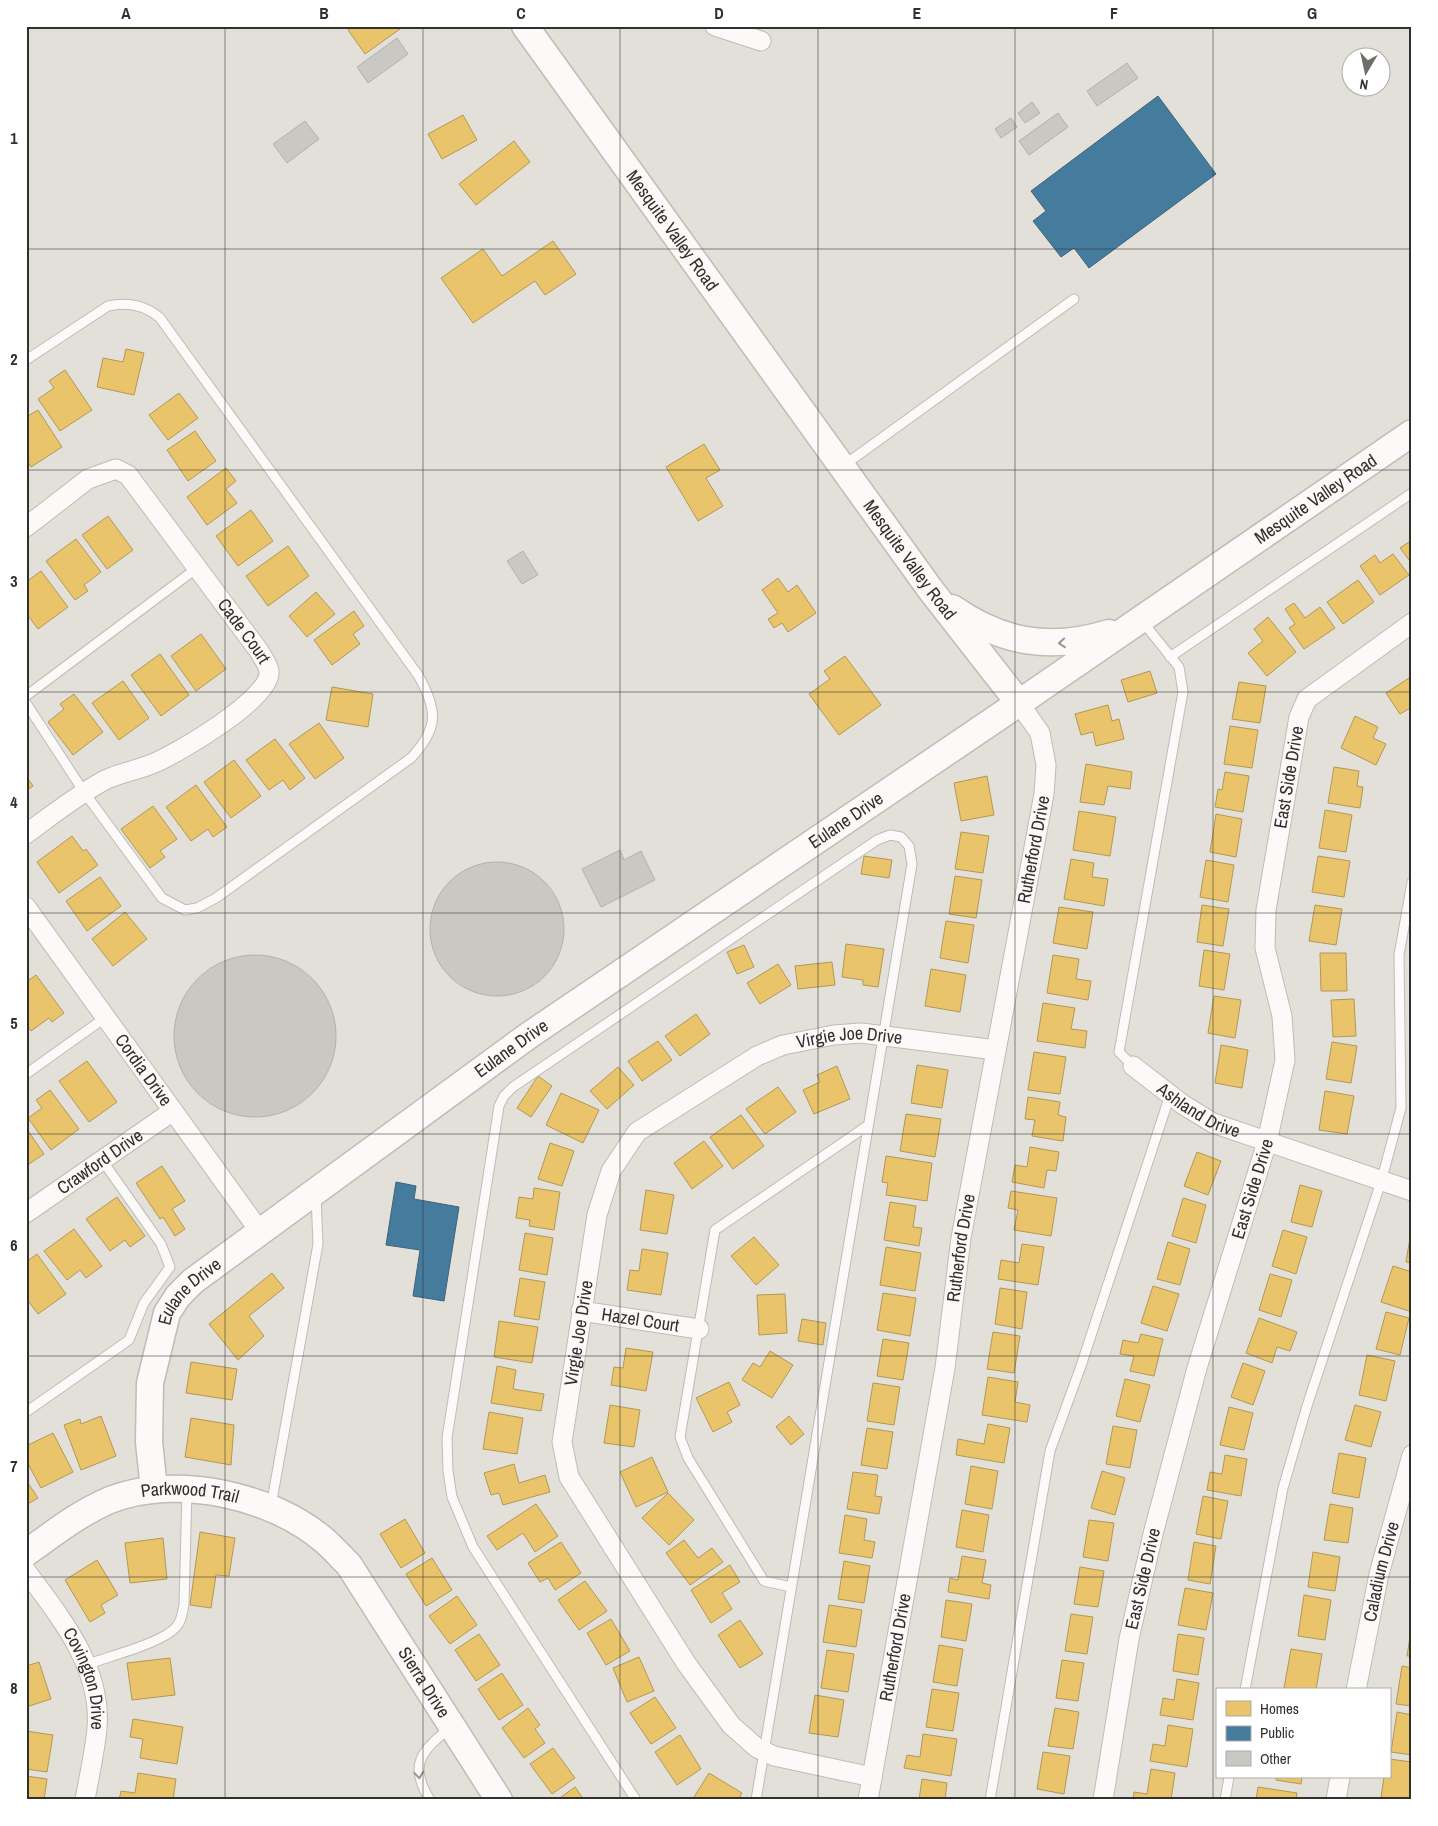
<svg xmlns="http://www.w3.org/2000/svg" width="1438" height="1826" font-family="'Archivo Narrow',sans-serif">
<rect width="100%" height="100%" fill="#e2e0d9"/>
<path fill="#e9c46a" stroke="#b29857" d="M353,26H398L400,29L365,54L348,30Z
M463,115L477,140L442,159L428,134Z
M514,141L530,162L476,205L459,184Z
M553,241L576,274L545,295L535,281L473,323L441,278L483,249L502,276Z
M126,349L144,353L134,395L97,387L103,358L123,362Z
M65,370L92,410L60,431L38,399L54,388L49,381Z
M179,393L198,418L168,440L149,415Z
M38,410L62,447L31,467L26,459V417Z
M195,431L216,461L188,481L167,450Z
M704,444L720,470L706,478L723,506L698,521L666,467Z
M226,468L236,481L226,489L237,503L207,525L187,497Z
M251,510L273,541L238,566L216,536Z
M108,516L133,550L107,569L82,535Z
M76,539L101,572L84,585L88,591L75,600L46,561Z
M1412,540V564L1400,548Z
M288,546L309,576L268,606L246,576Z
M1393,554L1409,575L1380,595L1360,566L1375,555L1380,563Z
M41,571L68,607L38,629L26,613V582Z
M778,578L788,592L797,585L816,613L788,632L782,623L774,628L768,619L778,613L762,590Z
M1358,580L1374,602L1343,624L1327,602Z
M316,592L335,614L307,637L289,616Z
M1294,603L1305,618L1320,607L1335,628L1304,649L1289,628L1295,624L1285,609Z
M354,611L364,626L353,634L360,644L332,665L314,640Z
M1268,617L1296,652L1267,676L1248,653L1263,641L1254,629Z
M201,634L226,669L196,691L171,656Z
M160,654L189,695L161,716L131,675Z
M845,656L881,705L839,735L809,694L830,679L824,671Z
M1150,671L1157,693L1128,702L1121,680Z
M1412,676V707L1400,714L1386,693Z
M123,681L149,718L119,740L92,703Z
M1239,682L1266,686L1260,723L1232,719Z
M332,687L373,694L368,727L326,720Z
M74,694L103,732L73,755L48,722L64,709L60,704Z
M1108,705L1112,721L1119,719L1124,739L1096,746L1093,732L1081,735L1075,714Z
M1355,716L1378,727L1373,738L1386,744L1376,765L1341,748Z
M319,723L344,758L315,779L289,744Z
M1230,726L1258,730L1252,768L1224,764Z
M275,739L305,778L290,790L283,780L269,790L246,760Z
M234,760L261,796L231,818L204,782Z
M1086,764L1132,772L1130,789L1108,786L1104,805L1080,802Z
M1334,767L1359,771L1357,786L1363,787L1360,808L1328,803Z
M1225,772L1249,776L1243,812L1215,807L1218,789L1222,790Z
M26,776L33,786L26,791Z
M987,776L994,815L961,821L954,783Z
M196,785L227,827L213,837L208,829L191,841L166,807Z
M153,806L177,839L160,851L165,857L150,868L121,829Z
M1325,810L1352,815L1346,852L1319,848Z
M1079,811L1116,817L1110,856L1073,850Z
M1216,814L1242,819L1236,857L1210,852Z
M961,832L989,836L983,873L955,869Z
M72,836L83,851L86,849L98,865L59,893L37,862Z
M864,856L892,860L889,878L861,874Z
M1318,856L1350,861L1344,897L1312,892Z
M1071,859L1094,863L1092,877L1108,879L1104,906L1064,899Z
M1206,860L1234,865L1228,902L1200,897Z
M955,876L982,880L976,918L949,914Z
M100,877L121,906L87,931L66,901Z
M1202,905L1229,909L1223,946L1197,942Z
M1315,905L1342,909L1336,945L1309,941Z
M1059,907L1093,912L1087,949L1053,943Z
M125,912L147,939L113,966L92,939Z
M946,921L974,925L968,963L940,958Z
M846,944L884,949L878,987L863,985V980L842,977Z
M744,945L754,967L737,974L727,952Z
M1204,950L1230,954L1224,990L1199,986Z
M1320,953H1346L1347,991H1321Z
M1053,955L1079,959L1076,979L1091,981L1088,1000L1047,993Z
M832,962L835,985L798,989L795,966Z
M778,964L791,985L760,1004L747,983Z
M931,969L966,975L960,1012L925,1006Z
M36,975L64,1013L52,1022L49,1018L31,1031L26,1024V982Z
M1214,996L1241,1000L1235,1038L1208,1033Z
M1354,999L1356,1036L1333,1037L1331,1000Z
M1043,1003L1075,1008L1071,1029L1087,1031L1085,1048L1037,1041Z
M696,1014L710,1034L680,1056L665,1036Z
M658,1041L672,1060L642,1081L628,1061Z
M1332,1042L1357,1046L1351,1083L1326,1079Z
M1221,1045L1248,1050L1242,1088L1215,1083Z
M1034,1052L1066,1057L1060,1094L1028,1090Z
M87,1061L117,1102L89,1122L59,1081Z
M917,1065L948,1070L942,1108L911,1103Z
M837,1066L850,1099L814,1114L803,1090L820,1082L817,1075Z
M618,1067L634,1085L607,1109L590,1091Z
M538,1076L552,1086L531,1117L517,1108Z
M778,1087L796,1112L765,1134L746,1109Z
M50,1090L79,1129L51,1150L28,1118L42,1108L36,1100Z
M1325,1091L1354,1096L1347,1134L1319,1130Z
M561,1093L599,1110L583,1143L546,1125Z
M1028,1097L1060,1102L1058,1115L1066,1117L1063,1141L1032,1136L1035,1120L1025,1119Z
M906,1114L941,1119L935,1157L900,1151Z
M741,1115L764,1146L733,1169L710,1137Z
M26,1128L44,1154L26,1166Z
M704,1141L723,1166L692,1189L674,1163Z
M550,1143L574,1151L562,1186L538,1179Z
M1030,1147L1059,1152L1056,1171L1047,1170L1044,1188L1012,1182L1015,1165L1027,1167Z
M1197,1152L1221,1161L1208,1195L1184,1186Z
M886,1156L932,1163L927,1201L886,1195L888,1183L882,1182Z
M162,1166L185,1201L172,1209L185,1229L175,1236L163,1217L160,1219L136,1183Z
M1300,1185L1322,1191L1312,1227L1291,1222Z
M534,1188L560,1192L554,1230L529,1226L530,1220L516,1218L519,1197L533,1199Z
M646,1190L674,1195L667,1234L640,1230Z
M1011,1191L1057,1198L1051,1236L1014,1230L1018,1210L1008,1208Z
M117,1197L145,1236L130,1247L125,1240L110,1251L86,1219Z
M1183,1198L1206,1205L1196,1243L1172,1236Z
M890,1202L916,1206L913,1227L922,1228L919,1246L884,1240Z
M1412,1226V1263L1406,1262Z
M74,1229L102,1266L86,1278L80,1270L67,1280L44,1251Z
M1283,1230L1307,1237L1296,1274L1272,1266Z
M525,1233L553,1238L547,1275L519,1270Z
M754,1237L779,1265L756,1285L731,1256Z
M1168,1242L1190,1249L1180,1285L1157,1279Z
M1022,1244L1044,1247L1038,1285L998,1279L1001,1260L1019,1263Z
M886,1247L921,1253L915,1291L880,1285Z
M642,1249L668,1253L661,1295L627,1290L630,1270L639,1271Z
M37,1254L66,1294L38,1314L26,1298V1262Z
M1393,1266L1412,1272V1312L1381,1302Z
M272,1273L284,1288L249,1316L264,1336L238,1360L209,1324Z
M1270,1274L1292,1280L1281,1317L1259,1310Z
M520,1278L545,1282L539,1320L514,1316Z
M1153,1286L1179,1294L1167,1331L1141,1323Z
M1000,1288L1027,1292L1022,1329L995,1324Z
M883,1293L916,1298L910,1336L877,1330Z
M785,1294L787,1333L759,1335L757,1295Z
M1386,1312L1409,1318L1400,1355L1376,1349Z
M1259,1318L1297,1332L1290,1351L1277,1347L1272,1363L1246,1353Z
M802,1319L826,1323L823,1345L798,1341Z
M499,1321L538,1327L532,1363L494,1357Z
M993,1332L1020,1336L1014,1373L987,1369Z
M1141,1334L1163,1339L1154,1376L1130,1371L1134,1356L1120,1354L1123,1340L1138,1343Z
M883,1339L909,1343L903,1380L877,1376Z
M626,1348L653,1352L646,1391L611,1385L614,1367L623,1368Z
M770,1351L793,1365L772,1398L742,1380L753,1363L760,1367Z
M1367,1355L1395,1361L1386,1401L1359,1395Z
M191,1362L237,1369L232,1400L186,1393Z
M1243,1363L1265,1371L1253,1405L1231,1397Z
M497,1366L516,1370L513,1389L544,1394L541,1411L491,1403Z
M988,1377L1018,1382L1015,1402L1030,1405L1027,1422L982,1415Z
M1125,1379L1150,1385L1140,1422L1116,1416Z
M729,1382L740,1405L727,1412L732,1422L713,1432L696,1398Z
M873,1383L900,1387L894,1425L867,1421Z
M610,1405L640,1410L634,1447L604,1443Z
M1355,1405L1381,1412L1371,1447L1345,1440Z
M1229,1407L1253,1413L1244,1450L1220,1445Z
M489,1412L523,1418L517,1454L483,1449Z
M101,1416L116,1456L81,1470L64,1425L80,1419L81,1424Z
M789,1416L804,1434L791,1445L776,1427Z
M191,1418L234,1425L231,1465L185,1457Z
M988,1424L1010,1428L1004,1463L956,1455L958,1439L984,1444Z
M1113,1426L1137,1430L1130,1468L1106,1464Z
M867,1428L893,1432L887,1469L861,1465Z
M53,1433L73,1472L41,1488L26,1460V1446Z
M1339,1453L1366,1458L1359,1498L1332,1493Z
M1225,1455L1247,1459L1241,1496L1207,1490L1210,1472L1222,1474Z
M652,1457L668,1492L636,1507L620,1472Z
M514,1464L519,1483L545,1475L550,1492L503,1505L499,1493L491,1495L484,1473Z
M971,1466L998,1471L992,1509L965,1504Z
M1102,1471L1125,1478L1115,1515L1091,1508Z
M853,1472L878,1475L875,1496L882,1497L879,1514L847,1509Z
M26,1480L38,1498L26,1505Z
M668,1493L694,1520L669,1545L642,1518Z
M1203,1496L1228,1501L1221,1539L1196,1534Z
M536,1504L558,1536L535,1552L523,1533L497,1550L487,1536Z
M1330,1504L1353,1508L1348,1543L1324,1540Z
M962,1510L989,1515L983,1552L956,1547Z
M845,1515L867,1519L864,1540L875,1542L872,1558L839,1553Z
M405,1519L425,1553L401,1568L380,1534Z
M1089,1520L1114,1523L1108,1561L1083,1557Z
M200,1532L235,1538L229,1576L216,1575L211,1608L190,1605Z
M163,1538L167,1579L130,1583L125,1543Z
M684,1540L698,1558L712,1548L723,1562L690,1585L666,1553Z
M561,1542L581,1573L555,1590L548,1578L540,1582L528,1563Z
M1194,1542L1216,1546L1210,1584L1188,1580Z
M1313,1552L1340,1557L1335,1591L1308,1587Z
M962,1556L986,1560L982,1583L991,1585L989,1599L948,1592L950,1578L958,1580Z
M432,1558L452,1590L426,1606L406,1574Z
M97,1560L118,1595L101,1605L105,1613L90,1622L65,1580Z
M844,1561L870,1566L864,1603L838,1599Z
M730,1565L740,1582L722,1593L732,1609L711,1623L691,1590Z
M1080,1567L1104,1571L1098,1607L1074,1604Z
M585,1581L607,1611L579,1630L558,1600Z
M1185,1588L1213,1593L1206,1630L1178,1625Z
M1304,1595L1331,1600L1325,1640L1298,1636Z
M457,1596L477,1625L450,1644L429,1616Z
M946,1600L972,1604L966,1641L941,1637Z
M829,1605L862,1610L856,1647L823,1642Z
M1071,1614L1093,1617L1087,1654L1065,1651Z
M611,1619L630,1651L606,1665L587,1633Z
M740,1620L763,1654L740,1668L718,1635Z
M1412,1624V1656H1407Z
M479,1634L500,1665L476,1681L455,1650Z
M1178,1634L1204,1638L1198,1675L1173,1671Z
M939,1645L963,1649L957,1686L933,1682Z
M1291,1649L1322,1654L1316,1690L1284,1688Z
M827,1650L854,1654L848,1692L821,1688Z
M639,1657L654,1691L627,1702L613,1668Z
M170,1658L175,1695L132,1700L127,1663Z
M1062,1660L1084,1663L1078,1701L1056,1698Z
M39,1662L51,1699L26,1707V1666Z
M1402,1666L1412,1668V1706L1396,1704Z
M502,1673L523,1705L499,1720L478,1689Z
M1177,1679L1199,1683L1193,1720L1160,1715L1163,1698L1174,1700Z
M932,1689L959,1693L953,1731L926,1727Z
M815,1695L844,1700L838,1737L809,1733Z
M655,1697L676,1728L651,1744L630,1713Z
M528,1708L540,1725L535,1729L545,1743L524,1758L502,1728Z
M1055,1708L1079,1712L1073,1749L1048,1746Z
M1397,1712L1412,1715V1755L1391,1752Z
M133,1719L183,1727L177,1764L140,1758L143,1739L130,1737Z
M1168,1725L1193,1729L1187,1767L1150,1761L1153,1744L1165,1746Z
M26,1731L53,1735L47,1772L26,1769Z
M923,1734L957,1739L951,1776L904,1768L907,1755L920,1757Z
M680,1735L701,1769L677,1785L655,1752Z
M553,1748L575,1778L552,1794L530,1764Z
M1043,1752L1070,1756L1064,1794L1037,1789Z
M1389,1759L1412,1762L1409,1800L1381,1797L1384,1777H1389Z
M1151,1769L1175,1773L1171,1800H1133L1134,1792L1147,1794Z
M138,1773L176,1779L173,1800H119L121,1791L135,1793Z
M709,1773L742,1793L738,1800H698L694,1797Z
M26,1776L47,1779L44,1800H26Z
M1277,1777H1302L1301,1784L1276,1780Z
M922,1779L947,1783L945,1800H919Z
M575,1787L584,1800H557Z
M1258,1787L1297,1793L1296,1800H1256Z"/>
<path fill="#457b9d" stroke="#3f647b" d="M1158,96L1216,174L1089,268L1074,248L1061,257L1033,221L1046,211L1031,191Z
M396,1182L416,1186L414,1199L459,1207L444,1301L413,1296L420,1250L386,1245Z"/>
<path fill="#cac8c3" stroke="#b3b1ac" d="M397,38L408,54L368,83L357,67Z
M1127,63L1138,78L1097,106L1087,91Z
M1032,102L1040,113L1025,123L1018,113Z
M1058,113L1068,127L1029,155L1019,141Z
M1011,118L1017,127L1001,138L995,129Z
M305,121L319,139L287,163L273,144Z
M523,551L538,575L522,584L507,561Z
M620,850L624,860L641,851L655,880L601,907L582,869Z
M430 929a67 67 0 1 1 134 0a67 67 0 1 1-134 0Z
M174 1036a81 81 0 1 1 162 0a81 81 0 1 1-162 0Z"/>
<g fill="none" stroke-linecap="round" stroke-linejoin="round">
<defs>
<path id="lane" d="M26,360L108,306C127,302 145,305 160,318L418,675C438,710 439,728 411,758L216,898L197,908L185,910L162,898L84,792L26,703
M843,466L1074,299
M1170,657L1412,493
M26,696L197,568
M1133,1066L1119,1052L1183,692L1179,667L1142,621
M26,1074L106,1017
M26,1412L129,1340L144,1303L170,1267L161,1244L102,1160
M271,1506L318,1244L316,1196
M791,1587L764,1581L688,1458L680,1437L715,1230L867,1126
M86,1665C106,1657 163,1643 176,1627C182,1621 182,1613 184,1605L187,1491
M1245,1690L1283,1488L1307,1406L1381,1182L1401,1108L1399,955L1412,882
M430,1800C408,1765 421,1751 450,1728
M636,1800L473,1547L452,1497L448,1471L447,1438L499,1106L504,1096L513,1087L877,840L890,835L901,837L909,846L912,864L756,1800
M990,1800L1050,1451L1081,1366L1170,1095
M1225,1800L1229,1777"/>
<g id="street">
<path d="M715,26L761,41"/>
<path id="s1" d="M26,527L88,479L116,469L128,475L259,651C262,657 268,664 269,671C273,698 175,755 152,764C137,770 120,773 105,780C77,795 52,815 26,834"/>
<path id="s2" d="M26,907L261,1233"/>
<path id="s3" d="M1133,1066L1182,1104L1213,1123L1412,1191"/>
<path id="s4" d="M26,1213L173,1111"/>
<path id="s5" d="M581,1311L699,1329"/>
<path id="s6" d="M26,1571C60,1617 102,1667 97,1728C95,1752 89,1776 85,1800"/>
<path id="s7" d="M1356,1690L1379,1574L1412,1455"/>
<path id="s8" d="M872,1777L774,1756L757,1748L731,1725L686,1663L569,1477L562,1442L597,1215L611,1171L637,1132L757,1056L783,1045L834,1035L861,1033L996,1050"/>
<path id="s9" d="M868,1800L945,1368L961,1238L1044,794L1046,765L1040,733L1019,703"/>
<path id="s10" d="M1103,1800L1129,1639L1153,1534L1197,1368L1267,1142L1285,1060L1282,1016L1265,948L1266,910L1299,717L1307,699L1412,623"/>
<path d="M1336,1800L1340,1777"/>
</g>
<g id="secondary">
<path id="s11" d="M525,26L930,589L1019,703"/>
<path d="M952,608C1002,643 1051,651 1109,633"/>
<path id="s12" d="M154,1489L149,1442L150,1383L167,1313L178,1296L193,1281L528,1036L1019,703L1412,433"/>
<path id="s13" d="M26,1553C53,1534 79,1513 110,1500C175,1474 272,1495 325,1541C333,1548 341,1557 349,1565L499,1800"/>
</g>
</defs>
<use href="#lane" stroke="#bdbcb6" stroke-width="11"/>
<use href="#street" stroke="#bdbcb6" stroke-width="21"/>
<use href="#secondary" stroke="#bdbcb6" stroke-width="29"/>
<use href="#lane" stroke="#fbfaf9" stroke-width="9"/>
<use href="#street" stroke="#fbfaf9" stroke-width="19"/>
<use href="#secondary" stroke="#fbfaf9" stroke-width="26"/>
</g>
<defs><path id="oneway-chevron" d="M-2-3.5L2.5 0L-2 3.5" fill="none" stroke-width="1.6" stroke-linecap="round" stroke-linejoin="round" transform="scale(1.25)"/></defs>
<g stroke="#969592">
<use href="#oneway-chevron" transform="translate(1062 643) rotate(175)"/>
<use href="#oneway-chevron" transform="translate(419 1775) rotate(84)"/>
</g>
<path fill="none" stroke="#32302b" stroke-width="1" stroke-opacity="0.55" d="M225,26V1800M423,26V1800M620,26V1800M818,26V1800M1015,26V1800M1213,26V1800M26,249H1412M26,470H1412M26,692H1412M26,913H1412M26,1134H1412M26,1356H1412M26,1577H1412"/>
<g text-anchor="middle" stroke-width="5" stroke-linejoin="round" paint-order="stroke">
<g font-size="18" fill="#32302b" stroke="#fff">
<text dy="6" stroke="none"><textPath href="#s11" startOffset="252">Mesquite Valley Road</textPath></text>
<text dy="6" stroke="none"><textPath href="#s12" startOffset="1588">Mesquite Valley Road</textPath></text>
<text dy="6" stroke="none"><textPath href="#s11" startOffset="658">Mesquite Valley Road</textPath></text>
<text dy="6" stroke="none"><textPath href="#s1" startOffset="316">Cade Court</textPath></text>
<text dy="6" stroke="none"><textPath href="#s10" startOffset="1050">East Side Drive</textPath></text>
<text dy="6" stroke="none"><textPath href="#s12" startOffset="1019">Eulane Drive</textPath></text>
<text dy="6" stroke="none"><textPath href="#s9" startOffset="965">Rutherford Drive</textPath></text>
<text dy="6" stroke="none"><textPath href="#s8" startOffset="1046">Virgie Joe Drive</textPath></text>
<text dy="6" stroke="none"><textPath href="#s12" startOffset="614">Eulane Drive</textPath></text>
<text dy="6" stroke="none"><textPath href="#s2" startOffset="201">Cordia Drive</textPath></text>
<text dy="6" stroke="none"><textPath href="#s3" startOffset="80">Ashland Drive</textPath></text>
<text dy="6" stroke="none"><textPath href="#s4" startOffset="90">Crawford Drive</textPath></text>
<text dy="6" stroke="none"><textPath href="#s10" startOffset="630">East Side Drive</textPath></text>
<text dy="6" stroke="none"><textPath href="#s9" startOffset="560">Rutherford Drive</textPath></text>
<text dy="6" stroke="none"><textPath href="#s12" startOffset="209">Eulane Drive</textPath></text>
<text dy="6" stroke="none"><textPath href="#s5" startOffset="60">Hazel Court</textPath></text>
<text dy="6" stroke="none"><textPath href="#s8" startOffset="596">Virgie Joe Drive</textPath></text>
<text dy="6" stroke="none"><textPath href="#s13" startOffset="181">Parkwood Trail</textPath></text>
<text dy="6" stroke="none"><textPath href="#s7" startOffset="121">Caladium Drive</textPath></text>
<text dy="6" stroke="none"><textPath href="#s10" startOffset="225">East Side Drive</textPath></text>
<text dy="6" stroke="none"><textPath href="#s9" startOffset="155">Rutherford Drive</textPath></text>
<text dy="6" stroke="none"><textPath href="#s6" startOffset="125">Covington Drive</textPath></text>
<text dy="6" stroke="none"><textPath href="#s13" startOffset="501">Sierra Drive</textPath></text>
</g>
</g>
<rect width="1438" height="1826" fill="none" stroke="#ffffff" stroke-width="55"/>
<rect x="1216" y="1688" width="175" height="90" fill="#ffffff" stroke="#adacaa"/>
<rect x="1226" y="1701" width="25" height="15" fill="#e9c46a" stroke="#adacaa"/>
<text x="1260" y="1714" font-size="15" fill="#32302b">Homes</text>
<rect x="1226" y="1726" width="25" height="15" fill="#457b9d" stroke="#adacaa"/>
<text x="1260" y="1738" font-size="15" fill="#32302b">Public</text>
<rect x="1226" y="1751" width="25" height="15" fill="#cac8c3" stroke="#adacaa"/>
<text x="1260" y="1764" font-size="15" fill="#32302b">Other</text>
<g transform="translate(1366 72) rotate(189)"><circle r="24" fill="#ffffff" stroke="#adacaa"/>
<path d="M0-4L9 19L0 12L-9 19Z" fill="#706e68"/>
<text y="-8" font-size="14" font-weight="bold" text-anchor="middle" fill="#32302b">N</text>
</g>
<rect x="28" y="28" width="1382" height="1770" fill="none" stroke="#32302b" stroke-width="2"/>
<g font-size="16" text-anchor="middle" font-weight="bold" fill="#32302b">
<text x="126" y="19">A</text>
<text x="324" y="19">B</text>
<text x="521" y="19">C</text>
<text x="719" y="19">D</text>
<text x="917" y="19">E</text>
<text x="1114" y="19">F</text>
<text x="1312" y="19">G</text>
<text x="14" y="144">1</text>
<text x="14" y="365">2</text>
<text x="14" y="587">3</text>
<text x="14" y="808">4</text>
<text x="14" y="1029">5</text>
<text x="14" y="1251">6</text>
<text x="14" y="1472">7</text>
<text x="14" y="1694">8</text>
</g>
</svg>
